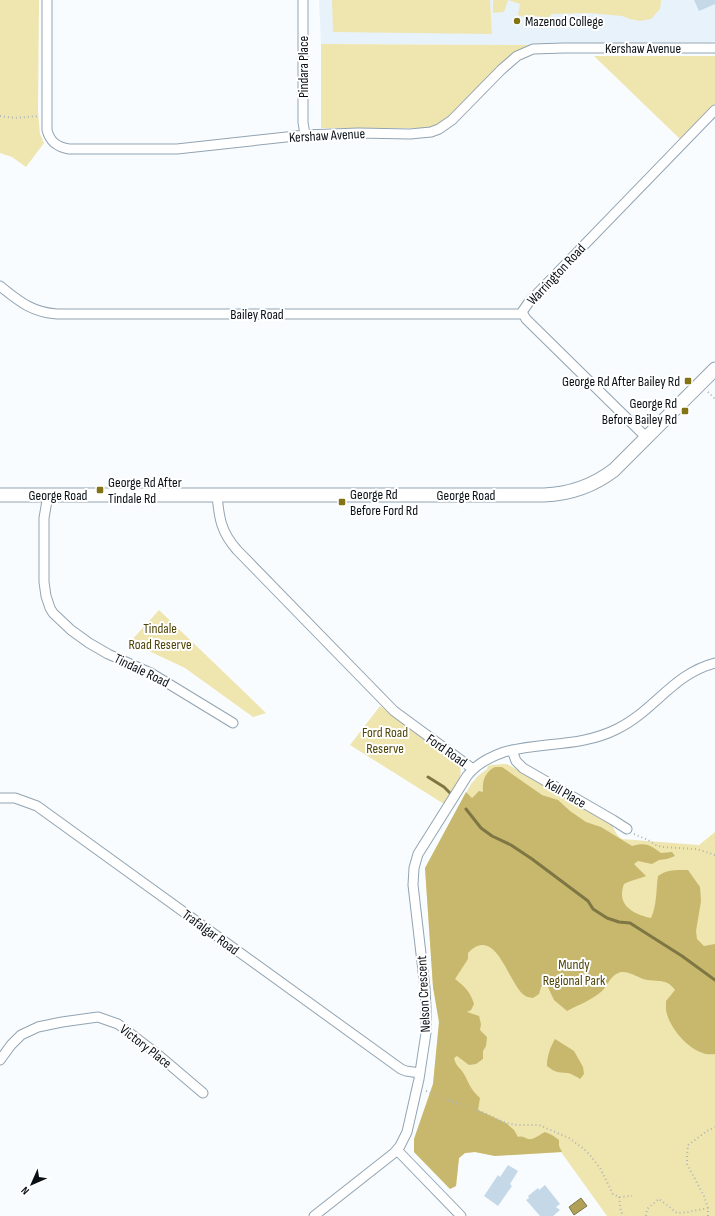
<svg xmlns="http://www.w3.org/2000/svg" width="715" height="1216" font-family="'Sofia Sans Condensed',sans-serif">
<rect width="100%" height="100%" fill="#f8fcff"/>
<path fill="#e8f2fb" d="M319,0H715V42L530,45L321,44Z"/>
<path fill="#efe5ae" d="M0,0H39L38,112L40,134L44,143L26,167L12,157L0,153Z
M332,0H490L492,34L333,32Z
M493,0H661L660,9L651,19L640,21L630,19L622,16L589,13L551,14L547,27H543L544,17L533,16L532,20H527L524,17L518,15L520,4L508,0L504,12L493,13Z
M321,44L530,45L441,128H321Z
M594,56H715V104L681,140Z
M159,610L266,713L253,717L185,668L130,642Z
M380,706L460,766C464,780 451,794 444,804L350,745Z
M503,764H507L609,822C614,827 616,836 622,839L699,845L715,832V1216H607L561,1152L495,1156L475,1152L465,1153L459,1158L456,1186L450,1189L414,1152V1139L433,1084L439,1022L433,987L425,868L471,784L478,776L487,769L488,766L491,765Z"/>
<path fill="#c7b86d" d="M495,767H502L542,795L558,800L570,811L586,822L601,827L632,846C646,842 650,845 661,853L672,852L675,856L667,859L659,860L652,864L638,861L634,864L646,876C639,879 631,880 624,884C616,905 633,914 651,918C657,906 656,889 658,876C668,869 676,870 688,870L700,887L701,901L696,931L697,939L704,946L715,944V1054C694,1058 669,1029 666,1010C666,1007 666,1004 666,1001L675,990C667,979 661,982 648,980C639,979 631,971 621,972C611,974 608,985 602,991C592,1000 578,1005 567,1011L554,1000L546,983L541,987L539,994L533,998C529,997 526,997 524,995C508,983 496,924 468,953V959L455,979C465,987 470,991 474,1004L471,1010L467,1012L479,1016L481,1024L480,1030L487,1037L486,1046L483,1051V1059L476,1064L469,1065L457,1056L454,1058C456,1067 460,1067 464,1074C470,1085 470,1089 480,1098L478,1110L506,1123L514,1130L518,1137C523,1136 523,1137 528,1139C534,1140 539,1135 545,1132L552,1135L559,1140V1146L562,1152L495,1156L475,1152L465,1153L459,1158L456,1186L450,1189L414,1152V1139L433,1084L439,1022L433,987L425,868L466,792L472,798L479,791L483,792C482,781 485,772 495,767Z
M555,1039L574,1051L583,1067L584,1074L580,1079C577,1077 572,1074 568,1073C557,1072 556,1073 547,1066C547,1056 550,1048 555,1039Z"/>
<path fill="#b0a157" stroke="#7e7643" d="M581,1198L587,1206L574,1215L569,1207Z"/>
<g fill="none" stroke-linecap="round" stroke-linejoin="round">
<path stroke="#7e7643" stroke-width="3" d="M428,777L444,787L452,795
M466,809L481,828L492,836L511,845L532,859L588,901L593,909L607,918L619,922L630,923L682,956L715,980"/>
</g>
<path fill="#c5d8e7" d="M694,0H715V4L699,11Z
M508,1165L518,1171L510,1184L512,1186L498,1206L484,1196L498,1175L500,1177Z
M545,1185L560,1204L556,1207L560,1210L553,1216H540L526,1200L529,1198L528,1196L538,1188L539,1190Z"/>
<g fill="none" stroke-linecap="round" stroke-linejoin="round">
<defs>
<path id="street" d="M47,0V130C50,142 57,147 69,149H177L305,135L358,133L410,134L431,132L439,129L452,120L501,70L517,56L533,49L564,48H715
M303,0V122L305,135
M0,286C19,301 31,312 57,314H522
M647,438L526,319L522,312L529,302L715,110
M48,495L44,518V582L46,596L50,608L53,613L71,630L89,643L108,654L151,673L233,723
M217,495C219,518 221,532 237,550L394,711L473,769
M512,750L516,761L523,768L613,820L627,829
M0,798H15L37,806L401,1069L406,1071L420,1073
M0,1060L11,1045L21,1035L38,1027L62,1022L98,1017L118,1024L156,1053L203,1093
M397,1150L461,1216
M314,1216L394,1153L400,1146L407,1132L419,1079L426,1033V1007L425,988L413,885L414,868L418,854L467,776C476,764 490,757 504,752C541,742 582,747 617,729C654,711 674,673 715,663"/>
<path id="secondary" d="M0,495H544C570,494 593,486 614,470L715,369"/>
</defs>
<use href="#street" stroke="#92a4b2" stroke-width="11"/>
<use href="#secondary" stroke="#92a4b2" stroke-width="15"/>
<path stroke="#b0b5b9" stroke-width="2" stroke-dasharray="1 3" stroke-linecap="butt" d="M0,116L15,118L39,116
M708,392L715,399
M634,834L648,840L656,845L663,847L697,849L715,855
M426,1091L461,1105L471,1107L506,1123L517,1125H539L569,1138L584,1149L590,1155L600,1168L613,1194L619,1197L632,1196
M619,1197L621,1212L624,1216
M646,1216L647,1209L659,1199L677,1213L688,1212L708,1208
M708,1216V1208L704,1196L687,1164V1155L688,1145L707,1131L715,1127"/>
<use href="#street" stroke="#fff" stroke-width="9"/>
<use href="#secondary" stroke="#fff" stroke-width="13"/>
</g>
<g fill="#837314" stroke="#fff" stroke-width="1.5">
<circle cx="517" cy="21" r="4"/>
<rect x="684" y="377" width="8" height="8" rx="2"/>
<rect x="681" y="407" width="8" height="8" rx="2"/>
<rect x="96" y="486" width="8" height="8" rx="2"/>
<rect x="338" y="498" width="8" height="8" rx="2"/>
</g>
<g text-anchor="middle" stroke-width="4" stroke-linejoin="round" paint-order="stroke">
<g font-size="14" fill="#091015" stroke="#fff" text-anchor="start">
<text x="525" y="26">Mazenod College</text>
<text x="680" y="386" text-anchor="end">George Rd After Bailey Rd</text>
<text x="677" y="408" text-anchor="end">George Rd<tspan x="677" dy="16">Before Bailey Rd</tspan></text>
<text x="108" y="487">George Rd After<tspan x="108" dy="16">Tindale Rd</tspan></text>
<text x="350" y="499">George Rd<tspan x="350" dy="16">Before Ford Rd</tspan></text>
</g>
<g font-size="14" fill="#091015" stroke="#fff">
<text x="643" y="53">Kershaw Avenue</text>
<text transform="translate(303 67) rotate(-90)" y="5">Pindara Place</text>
<text transform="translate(327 135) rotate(-3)" y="5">Kershaw Avenue</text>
<text transform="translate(556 274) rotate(-47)" y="5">Warrington Road</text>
<text x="257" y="319">Bailey Road</text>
<text x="58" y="500">George Road</text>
<text x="466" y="500">George Road</text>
<text transform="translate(142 670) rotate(26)" y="5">Tindale Road</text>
<text transform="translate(447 750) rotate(35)" y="5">Ford Road</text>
<text transform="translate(566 793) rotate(30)" y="5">Kell Place</text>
<text transform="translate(211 932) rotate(36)" y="5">Trafalgar Road</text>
<text transform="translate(423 994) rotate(-93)" y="5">Nelson Crescent</text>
<text transform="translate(146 1046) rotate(38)" y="5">Victory Place</text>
</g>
<g font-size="14" fill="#4f4508" stroke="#fff">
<text x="160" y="633">Tindale<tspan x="160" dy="16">Road Reserve</tspan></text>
<text x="385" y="737">Ford Road<tspan x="385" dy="16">Reserve</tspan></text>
<text x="574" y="969">Mundy<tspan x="574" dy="16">Regional Park</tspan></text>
</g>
</g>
<g transform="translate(32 1184) rotate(225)" stroke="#ffffff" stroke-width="3" paint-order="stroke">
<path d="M0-3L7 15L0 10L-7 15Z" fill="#091015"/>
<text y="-6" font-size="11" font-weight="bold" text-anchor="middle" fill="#091015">N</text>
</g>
</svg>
